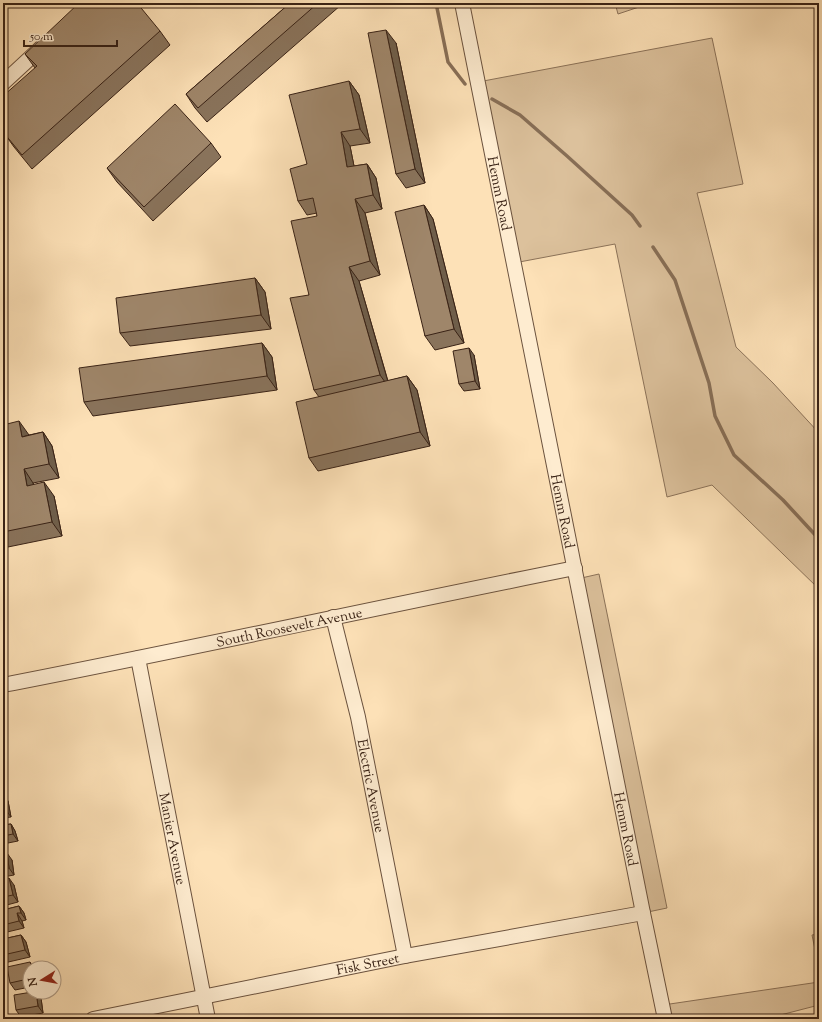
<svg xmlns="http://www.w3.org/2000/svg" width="822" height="1022" font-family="'Sorts Mill Goudy',serif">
<rect width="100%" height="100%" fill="#fde1b7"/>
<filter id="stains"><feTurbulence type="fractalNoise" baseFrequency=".005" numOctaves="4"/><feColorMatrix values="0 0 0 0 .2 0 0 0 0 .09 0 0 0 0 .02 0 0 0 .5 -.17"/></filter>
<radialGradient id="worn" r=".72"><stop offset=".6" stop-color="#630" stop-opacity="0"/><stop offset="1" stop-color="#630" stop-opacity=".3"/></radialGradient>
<path fill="#dcc19c" stroke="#8b7259" d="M615,3H651L618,14Z
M712,38L743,184L697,193L736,347L773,383L819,433V589L712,485L667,497L615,244L514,263L478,82Z
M599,574L667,908L643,913L577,579Z
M819,934V969L812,935Z
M819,982V1005L765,1019H665L663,1005Z"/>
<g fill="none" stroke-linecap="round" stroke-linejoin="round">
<path stroke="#876e56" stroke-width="3.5" d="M436,3L448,62L465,84
M492,99L520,115L567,156L632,215L640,226
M653,247L675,280L709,383L715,416L734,455L783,500L819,539"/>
<defs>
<g id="minor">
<path id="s1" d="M462,3L643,913L665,1019"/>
<path d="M3,83L42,47"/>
<path id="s2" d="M333,617L358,717L405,956"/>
<path id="s3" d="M138,658L208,1019"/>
<path id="s4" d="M3,685C194,648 384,606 575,568"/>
<path id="s5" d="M93,1019L405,956L643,913"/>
</g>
</defs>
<use href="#minor" stroke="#6b523e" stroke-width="16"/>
<use href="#minor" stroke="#feecd0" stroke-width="14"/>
</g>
<path fill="#89735b" stroke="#3a2316" d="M290,3H340L341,5L207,122L195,108L186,94Z
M160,31L170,45L32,169L14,147L4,133L35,68L25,54Z
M396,43L425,183L406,188L396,174Z
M349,81L359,95L370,143L350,146L354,166L367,164L376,178L382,209L365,213L380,275L359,281L388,381L407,376L417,390L430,446L318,471L309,458L319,397L314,390L309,295L317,216V213L307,215L298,201L307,164Z
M211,143L221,157L153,221L117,182L107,168Z
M424,205L433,219L464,343L435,350L425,336Z
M255,278L265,292L271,329L130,346L120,333Z
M262,343L272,357L277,390L93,416L84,402Z
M474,355L480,389L464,391L459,384Z
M3,425L29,435L43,432L52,446L59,478L33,483L34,485L54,496L62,536L3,548Z
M3,794L8,801L11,817L3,818Z
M11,824L15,831L18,841L3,844V825Z
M3,854L12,860L14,875L3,877Z
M3,880L14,885L18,902L3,906Z
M19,906L24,913L26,920L22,921L24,928L3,933V910Z
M21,935L26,942L30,957L4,963L3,961V939Z
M30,968V987L15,990L10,983Z
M41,998L43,1013L21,1017L16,1010Z"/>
<path fill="#6f5e4a" stroke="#3a2316" d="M386,30L396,43L425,183L415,169Z
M349,81L359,95L370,143L360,129Z
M341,132L350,146L357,181L347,167Z
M367,164L376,178L382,209L373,195Z
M355,199L365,213L380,275L370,261Z
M424,205L433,219L464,343L454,329Z
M349,267L359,281L390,389L380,375Z
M255,278L265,292L271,329L261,315Z
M262,343L272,357L277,390L267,376Z
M469,348L474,355L480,389L475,381Z
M407,376L417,390L430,446L420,432Z
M19,421L29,435L22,437Z
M43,432L52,446L59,478L49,464Z
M24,469L33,483L37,500L27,486Z
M44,482L54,496L62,536L52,522Z
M3,794L8,801L11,817L6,810Z
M11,824L15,831L18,841L13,834Z
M7,853L12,860L14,875L9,868Z
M9,878L14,885L18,902L13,895Z
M19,906L24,913L26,920L21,913Z
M17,913L22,921L24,928L19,921Z
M21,935L26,942L30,957L25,950Z
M30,962L34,968H32Z
M26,973L30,978V982L28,979Z
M36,992L41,998L43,1013L38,1006Z"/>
<path fill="#9f866a" stroke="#3a2316" d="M79,3H137L160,31L22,155L4,133L3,96L37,66L25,54Z
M290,3H318L198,108L186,94Z
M386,30L415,169L396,174L368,33Z
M349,81L360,129L341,132L347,167L367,164L373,195L355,199L370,261L349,267L380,375L314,390L290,298L309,295L291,221L317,216L313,198L298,201L290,169L307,164L289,95Z
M175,104L211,143L144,207L107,168Z
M424,205L454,329L425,336L395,212Z
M255,278L261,315L120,333L116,298Z
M262,343L267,376L84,402L79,368Z
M469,348L475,381L459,384L453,351Z
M407,376L420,432L309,458L296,402Z
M19,421L22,437L43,432L49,464L24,469L27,486L44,482L52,522L3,532V425Z
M3,795L6,810H3Z
M11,824L13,834L3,836V825Z
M7,853L9,868L3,869V854Z
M9,878L13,895L3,897V880Z
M19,906L21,913H17L19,921L3,925V910Z
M21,935L25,950L3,955V939Z
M30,962L32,968H30V972L26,973L28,979L10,983L7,967Z
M32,992H36L38,1006L16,1010L14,995Z"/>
<g text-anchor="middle" stroke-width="3" stroke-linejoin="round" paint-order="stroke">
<g font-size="14" fill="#3a2316" stroke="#feecd0">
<text dy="5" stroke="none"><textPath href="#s1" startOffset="194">Hemm Road</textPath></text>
<text dy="5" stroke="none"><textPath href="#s1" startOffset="518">Hemm Road</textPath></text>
<text dy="5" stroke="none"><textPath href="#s4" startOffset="292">South Roosevelt Avenue</textPath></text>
<text dy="5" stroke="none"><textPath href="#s2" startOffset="173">Electric Avenue</textPath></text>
<text dy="5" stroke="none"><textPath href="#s1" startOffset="842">Hemm Road</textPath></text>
<text dy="5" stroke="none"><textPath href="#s3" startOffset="184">Manier Avenue</textPath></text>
<text dy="5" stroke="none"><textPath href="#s5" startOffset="280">Fisk Street</textPath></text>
</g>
</g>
<rect width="822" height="1022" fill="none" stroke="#fde1b7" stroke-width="16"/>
<rect x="4" y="4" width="814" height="1014" fill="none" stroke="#3a2316" stroke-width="2"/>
<rect x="8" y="8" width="806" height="1006" fill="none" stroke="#3a2316"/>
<g transform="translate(42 980) rotate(259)"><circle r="19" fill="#feecd0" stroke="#b09c86"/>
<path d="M0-3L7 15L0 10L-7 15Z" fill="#8f2418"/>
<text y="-6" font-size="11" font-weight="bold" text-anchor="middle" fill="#3a2316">N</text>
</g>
<path d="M24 40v6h93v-6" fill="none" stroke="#3a2316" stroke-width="2"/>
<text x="30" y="40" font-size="12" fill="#3a2316" stroke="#feecd0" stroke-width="3" paint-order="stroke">50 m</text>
<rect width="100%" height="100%" filter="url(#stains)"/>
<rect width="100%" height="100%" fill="url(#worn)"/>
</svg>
